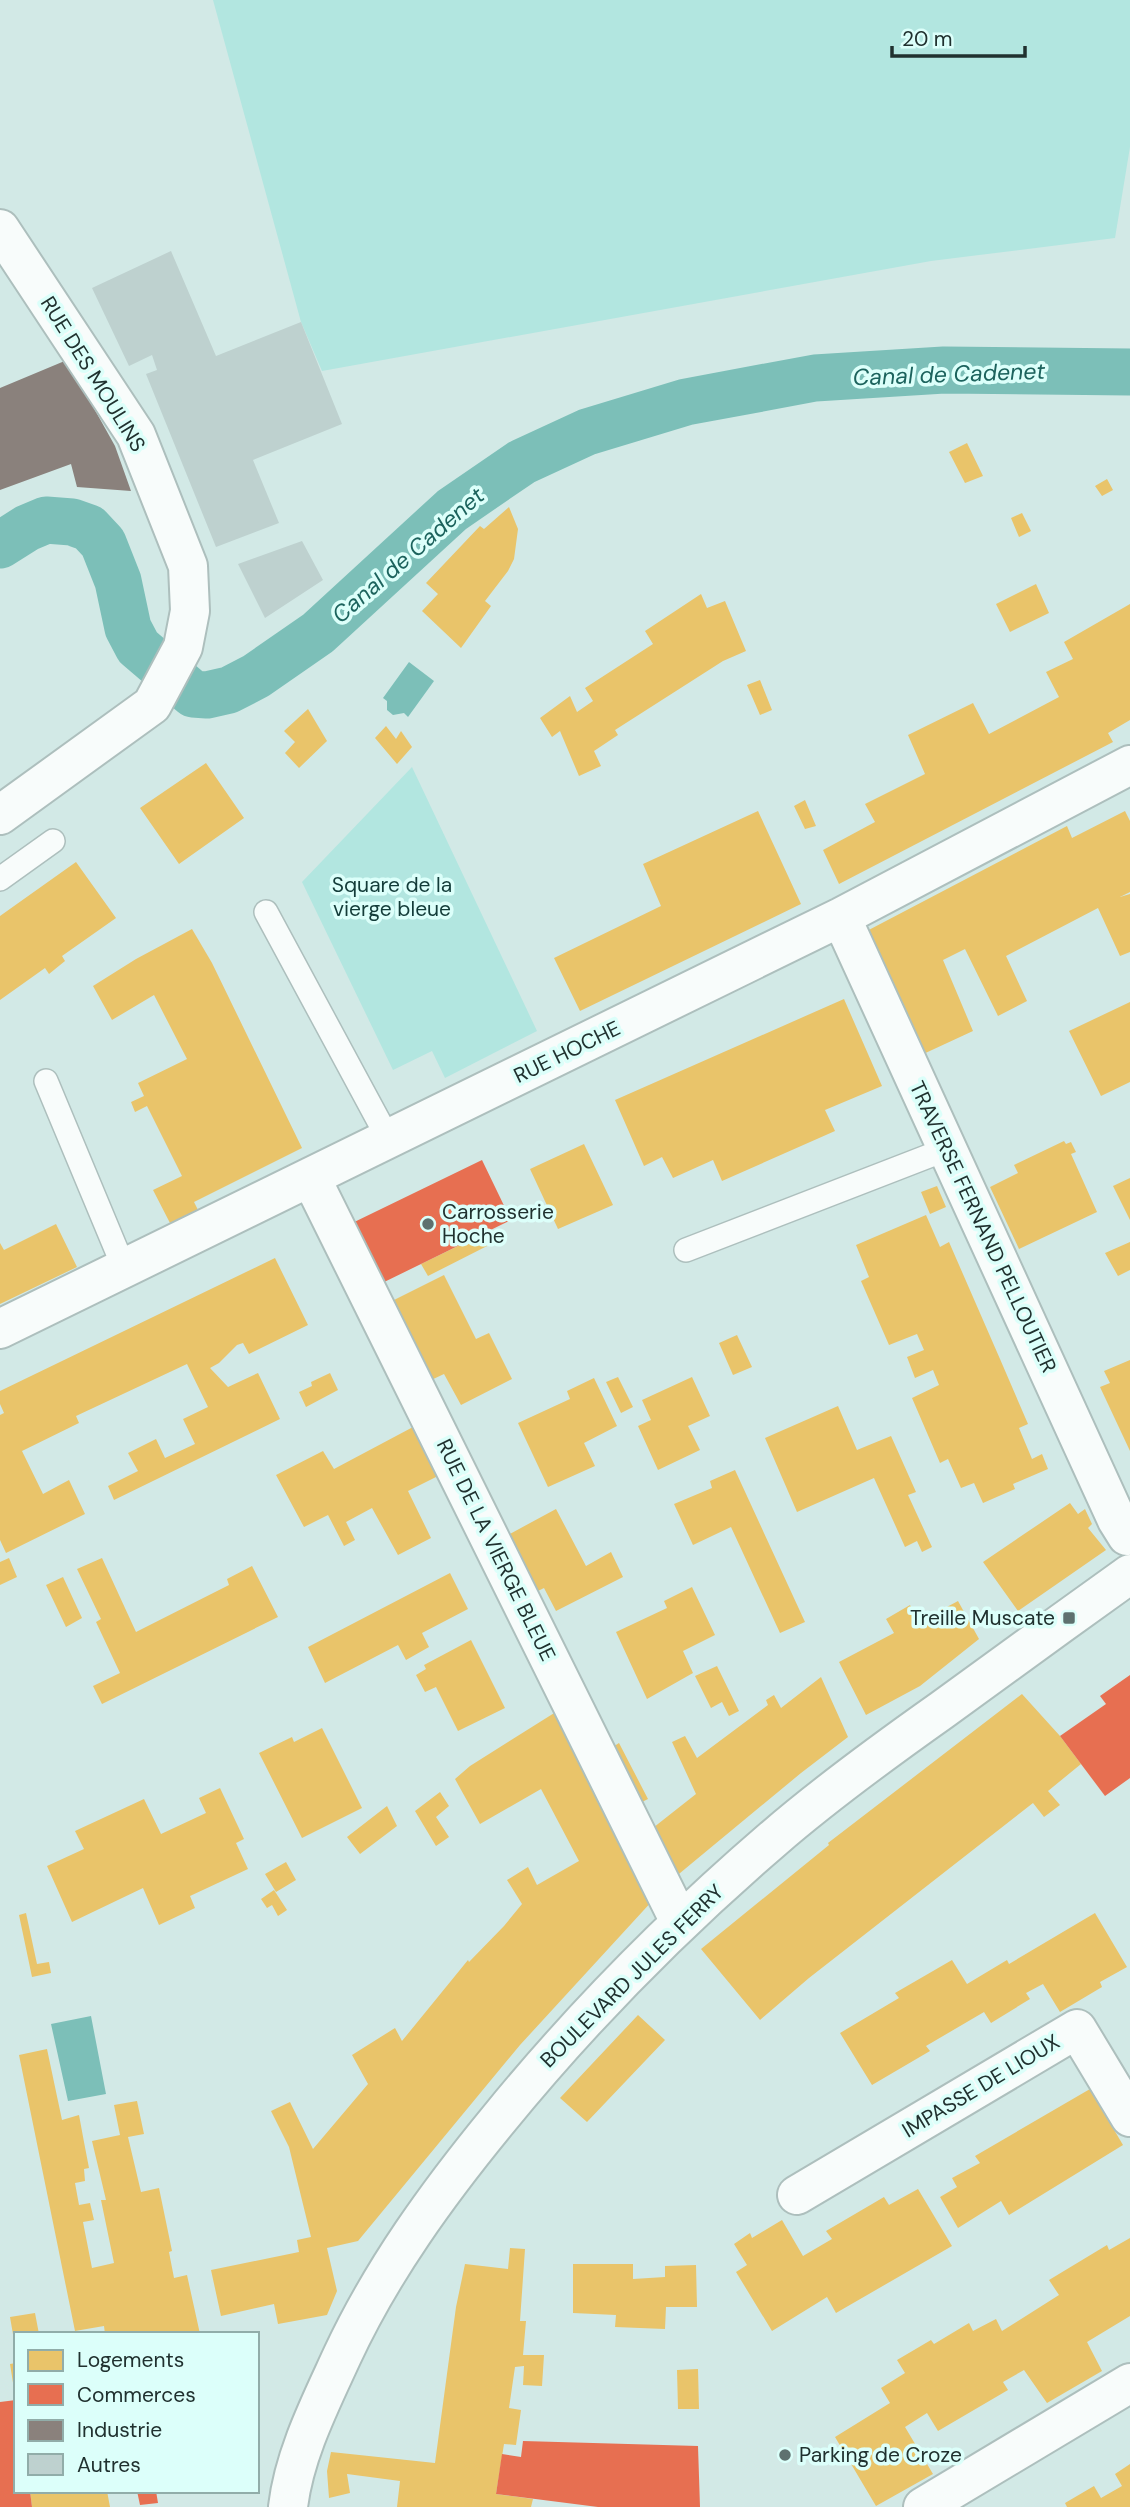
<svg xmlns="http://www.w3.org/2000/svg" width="1130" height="2507" font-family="'DM Sans',sans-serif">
<rect width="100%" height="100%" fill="#d2e9e6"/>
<path fill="#b2e6e0" d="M213,0H1130V147L1115,238L931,261L322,371L301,322Z
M412,767L537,1031L445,1078L432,1051L393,1070L302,882Z"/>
<path fill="#7cbfb8" d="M409,662L434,681L408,717L404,713L393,715L387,710V701L383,698Z
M91,2016L106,2094L68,2101L51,2024Z"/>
<path fill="#e9c46a" d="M967,443L983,476L965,483L949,452Z
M1107,479L1113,490L1102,496L1095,486Z
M509,507L518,529L514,559L508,571L485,601L491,606L461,648L422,611L438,594L426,583L480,526L484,529Z
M1022,513L1031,531L1019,537L1011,518Z
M1036,584L1049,613L1010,632L996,604Z
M701,594L707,608L725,601L746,651L723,661L615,730L618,735L594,751L601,766L579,776L560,731L552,737L540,718L570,696L577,712L593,701L585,688L653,644L645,631Z
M1130,604V720L1108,733L1113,742L839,884L823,850L875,822L865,804L925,774L908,735L973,703L989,734L1059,697L1046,672L1073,659L1064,642Z
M760,680L772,710L760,715L747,685Z
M308,709L327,741L299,768L285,753L295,742L284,731Z
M386,726L396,739L401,731L412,747L397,764L375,738Z
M206,763L244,818L179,864L140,808Z
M805,800L816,826L805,829L794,806Z
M758,811L801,904L580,1011L554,958L661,906L643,864Z
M1125,811L1130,821V892L1120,897L1130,894V952L1120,956L1098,908L1006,956L1027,1001L998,1016L965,949L943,960L973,1031L919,1056L863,933L1067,826L1072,838Z
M76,862L116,918L62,956L65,961L49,974L45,968L0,1000V916Z
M192,929L212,963L302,1148L194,1202L198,1210L170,1223L153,1190L182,1176L147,1106L135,1112L131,1102L144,1096L138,1083L187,1059L154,995L112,1020L93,986L136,959Z
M844,999L882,1086L825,1110L835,1131L722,1181L713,1160L673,1178L662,1157L644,1166L615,1100Z
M1130,1002V1082L1101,1096L1069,1031Z
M1064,1141L1066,1144L1071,1142L1076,1152L1071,1154L1097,1212L1019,1249L990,1187L1018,1173L1014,1165Z
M584,1144L613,1205L558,1229L530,1169Z
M1130,1178V1220L1113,1186Z
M937,1186L946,1207L930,1214L921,1192Z
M926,1215L940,1247L949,1242L1000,1359L1028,1424L1019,1428L1032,1459L1042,1454L1048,1469L1013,1484L1015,1489L983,1503L974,1483L961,1488L948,1459L940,1463L912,1398L939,1385L933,1370L915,1378L907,1357L924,1350L917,1334L889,1345L861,1281L869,1277L856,1245Z
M56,1224L77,1267L0,1304V1243L4,1250Z
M487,1232L493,1243L428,1276L421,1264Z
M1130,1242V1270L1118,1276L1105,1253Z
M275,1258L308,1325L249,1354L243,1343L237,1345L219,1363L210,1368L228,1387L258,1373L280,1419L114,1500L108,1486L138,1471L128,1453L156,1439L165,1458L195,1444L183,1419L208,1407L187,1364L76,1416L79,1423L22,1451L43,1494L69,1480L85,1514L6,1553L0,1540V1415L4,1413L0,1404V1391Z
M444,1275L476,1339L489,1333L512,1379L461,1405L444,1374L427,1382L386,1304Z
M737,1335L752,1367L733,1375L719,1343Z
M1130,1360V1451L1100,1387L1110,1383L1104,1371Z
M330,1373L338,1390L306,1407L299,1392L312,1386L311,1382Z
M618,1377L633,1407L621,1413L606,1382Z
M692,1377L710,1416L688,1426L700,1450L658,1470L638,1426L651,1420L642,1400Z
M594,1378L617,1426L584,1443L595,1466L548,1487L518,1423L570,1399L567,1391Z
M838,1406L857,1450L891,1436L916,1492L908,1495L932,1547L922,1552L917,1541L905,1547L874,1478L797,1512L765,1438Z
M413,1427L438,1476L408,1491L431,1538L398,1555L372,1508L346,1522L355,1540L344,1546L328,1515L304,1527L276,1475L323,1451L334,1469Z
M735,1470L805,1622L780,1633L731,1527L693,1545L674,1504L712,1488L710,1481Z
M1070,1503L1078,1514L1085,1509L1092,1524L1088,1528L1106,1550L1018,1611L983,1562Z
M556,1509L586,1566L611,1552L623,1577L556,1611L544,1588L536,1592L506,1536Z
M9,1558L17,1577L0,1585V1562Z
M102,1558L136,1632L229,1585L227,1579L252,1566L278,1617L102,1704L93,1686L120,1673L96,1622L101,1619L77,1569Z
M450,1573L468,1609L422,1633L429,1647L406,1660L398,1645L325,1683L308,1647Z
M63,1577L82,1618L66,1627L46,1585Z
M692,1587L715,1635L683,1651L693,1673L647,1699L616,1632L667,1608L664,1601Z
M958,1601L979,1639L920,1686L866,1715L839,1662L894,1633L886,1619L910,1605L919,1622Z
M471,1640L505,1708L458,1731L436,1687L425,1692L416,1675L426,1669L424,1665Z
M717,1666L739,1711L729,1716L722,1702L711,1708L695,1676Z
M821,1677L848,1737L801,1773L668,1883L644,1835L696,1794L672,1742L685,1736L697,1758L768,1705L766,1700L774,1695L781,1708Z
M1022,1694L1060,1736L1081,1764L1048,1791L1060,1805L1044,1817L1033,1803L809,1978L760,2020L701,1949L829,1845L828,1843Z
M559,1710L654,1899L520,2045L358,2241L327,2248L337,2291L327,2315L278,2324L274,2304L221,2316L211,2270L299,2252L297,2240L311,2237L289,2147L271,2111L290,2102L313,2149L368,2084L352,2055L395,2028L402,2041L468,1960L469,1962L504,1926L522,1904L507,1880L528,1867L537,1885L579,1861L541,1789L480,1824L455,1779L470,1766Z
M322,1728L362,1808L302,1838L259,1753L292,1737L294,1742Z
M619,1743L648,1799L630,1808L602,1754Z
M220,1788L244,1839L236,1843L248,1869L190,1896L195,1908L159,1925L143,1888L72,1922L47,1866L84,1849L75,1831L144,1799L161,1834L206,1813L199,1798Z
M440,1792L449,1806L436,1817L449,1837L436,1846L415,1811Z
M387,1806L397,1826L360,1854L347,1837Z
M286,1862L296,1880L276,1892L265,1874Z
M274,1890L287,1910L278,1916L272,1905L267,1908L261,1899Z
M26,1913L37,1964L49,1962L51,1973L32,1977L19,1915Z
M1095,1913L1127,1967L1100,1982L1102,1987L1060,2012L1043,1984L1026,1993L1030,1999L991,2023L984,2012L926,2046L930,2051L872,2085L840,2033L899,1998L895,1993L952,1960L967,1984L1007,1960L1009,1964Z
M638,2015L665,2040L587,2122L560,2098Z
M47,2049L62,2120L79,2115L84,2142L89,2168L84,2169L85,2181L75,2183L79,2205L90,2203L94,2220L83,2222L92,2268L114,2263L101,2200H106L92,2141L120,2135L114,2105L137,2101L144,2134L128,2137L141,2192L159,2188L172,2251L169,2252L174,2278L187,2275L200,2334H105L104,2326L75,2331L19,2055Z
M1090,2089L1123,2145L1009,2215L1001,2201L958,2228L940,2197L957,2187L952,2178L980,2163L975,2156Z
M918,2189L952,2246L836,2313L827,2297L772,2331L736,2272L747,2265L734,2244L750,2233L752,2238L782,2220L803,2256L832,2239L826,2231L884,2197L889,2205Z
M1130,2238V2316L1087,2342L1102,2371L1047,2403L1024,2370L1003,2382L1008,2390L938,2431L927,2413L905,2427L933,2474L876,2506L835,2437L890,2403L881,2388L905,2373L897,2360L931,2340L934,2344L969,2323L973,2331L996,2319L1002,2331L1059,2295L1049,2280L1107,2245L1109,2250Z
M510,2248L525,2249L520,2321H526L523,2355H544L542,2386L523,2385L524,2366L515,2367L509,2408L521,2410L516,2445L504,2444L496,2494L533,2499L531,2507H397L400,2481L347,2474L350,2493L329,2498L327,2471L331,2452L435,2463L456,2307L465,2264L508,2269Z
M573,2264H633V2279L665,2277V2266L696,2265L697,2307H666L665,2329L615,2327L616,2315L573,2313Z
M35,2313L39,2334H16L14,2340L10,2317Z
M16,2363V2389H14L10,2364Z
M698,2369L699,2409H678L677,2370Z
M1130,2464V2507H1067L1065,2503L1094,2486L1101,2498L1122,2486L1115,2474Z
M30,2491H107L110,2507H32Z"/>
<path fill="#e76f51" d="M482,1160L511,1220L374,1287L344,1227Z
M1130,1675V1778L1105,1796L1060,1736L1106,1704L1100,1696Z
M16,2400V2491H30L32,2507H0V2402Z
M523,2441L698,2446L700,2507H598L496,2494L502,2454L521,2457Z
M137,2491H156L158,2503L140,2505Z"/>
<path fill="#8a817c" d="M67,360L115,446L131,491L77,487L71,464L0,490V388Z"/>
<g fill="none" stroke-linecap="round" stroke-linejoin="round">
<path stroke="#7cbfb8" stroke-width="47" d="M0,545L27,528L46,520L72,522L89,528L103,543L118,581L128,628L138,647L193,694L207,695L229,690L256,676L318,633L452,510L522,462L587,432L686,402L815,378L944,370L1130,372"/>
</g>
<path fill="#bed1cf" d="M171,251L216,356L301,322L342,424L253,460L279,523L216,547L146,374L157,370L152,355L129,366L92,288Z
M302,541L323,580L265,618L238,564Z"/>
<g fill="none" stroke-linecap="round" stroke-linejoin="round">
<defs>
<path id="lane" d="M0,879L53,841
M266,912L389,1140
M46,1081L124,1268
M686,1250L947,1149"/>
<path id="street" d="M0,229L136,435L188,566L190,611L183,647L152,705L0,815
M841,917L1117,1520L1127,1536
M311,1178L680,1922
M0,1329L841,917L1130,765
M797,2195L1077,2029L1130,2117
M923,2507L1130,2383"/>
<path id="secondary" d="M288,2507C294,2455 320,2404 342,2356C382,2270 438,2193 498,2120C581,2018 673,1925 773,1839C826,1793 884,1751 942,1710C1005,1664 1067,1619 1130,1574"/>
</defs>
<use href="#lane" stroke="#adbfbd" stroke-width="26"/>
<use href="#street" stroke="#adbfbd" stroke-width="42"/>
<use href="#secondary" stroke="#adbfbd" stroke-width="42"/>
<use href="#lane" stroke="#f8fcfb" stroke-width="23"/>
<use href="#street" stroke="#f8fcfb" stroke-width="38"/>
<use href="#secondary" stroke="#f8fcfb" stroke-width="38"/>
</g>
<g fill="#5e716f" stroke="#dcfffa" stroke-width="2.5">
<circle cx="428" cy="1224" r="7"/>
<rect x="1062" y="1611" width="14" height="14" rx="3.5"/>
<circle cx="785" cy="2455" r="7"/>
</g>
<g text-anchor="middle" stroke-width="7" stroke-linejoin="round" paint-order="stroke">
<g font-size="21" fill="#20312f" stroke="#dcfffa">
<text transform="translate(93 374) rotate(58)" y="7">RUE DES MOULINS</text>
<text transform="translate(567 1052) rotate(-26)" y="7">RUE HOCHE</text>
<text transform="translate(983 1227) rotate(65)" y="7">TRAVERSE FERNAND PELLOUTIER</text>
<text transform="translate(496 1550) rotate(64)" y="7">RUE DE LA VIERGE BLEUE</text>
<text transform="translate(632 1976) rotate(-45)" y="7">BOULEVARD JULES FERRY</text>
<text transform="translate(981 2086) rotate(-31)" y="7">IMPASSE DE LIOUX</text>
</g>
<g font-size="21" fill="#133c39" stroke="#dcfffa">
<text x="392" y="892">Square de la<tspan x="392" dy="24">vierge bleue</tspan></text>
</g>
<g font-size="21" fill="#20312f" stroke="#dcfffa" text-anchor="start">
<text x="442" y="1219">Carrosserie<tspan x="442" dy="24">Hoche</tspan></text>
<text x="1055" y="1625" text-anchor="end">Treille Muscate</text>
<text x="799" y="2462">Parking de Croze</text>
</g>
<g font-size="23" font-style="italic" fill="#1c635d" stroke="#dcfffa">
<text transform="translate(949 374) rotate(-2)" y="8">Canal de Cadenet</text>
<text transform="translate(408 555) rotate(-41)" y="8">Canal de Cadenet</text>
</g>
</g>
<rect x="14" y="2332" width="245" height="161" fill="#dcfffa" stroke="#91ada9" stroke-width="2"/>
<rect x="28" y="2350" width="35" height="21" fill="#e9c46a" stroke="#91ada9" stroke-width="2"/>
<text x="77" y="2367" font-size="21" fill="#20312f">Logements</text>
<rect x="28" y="2384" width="35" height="21" fill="#e76f51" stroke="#91ada9" stroke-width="2"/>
<text x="77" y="2402" font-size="21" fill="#20312f">Commerces</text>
<rect x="28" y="2420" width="35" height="21" fill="#8a817c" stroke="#91ada9" stroke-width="2"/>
<text x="77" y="2437" font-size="21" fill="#20312f">Industrie</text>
<rect x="28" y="2454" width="35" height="21" fill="#bed1cf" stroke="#91ada9" stroke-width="2"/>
<text x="77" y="2472" font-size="21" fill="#20312f">Autres</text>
<path d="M892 46v10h133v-10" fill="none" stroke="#20312f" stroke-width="3.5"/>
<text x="902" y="46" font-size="21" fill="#20312f" stroke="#dcfffa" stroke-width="5" paint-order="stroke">20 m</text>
</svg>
